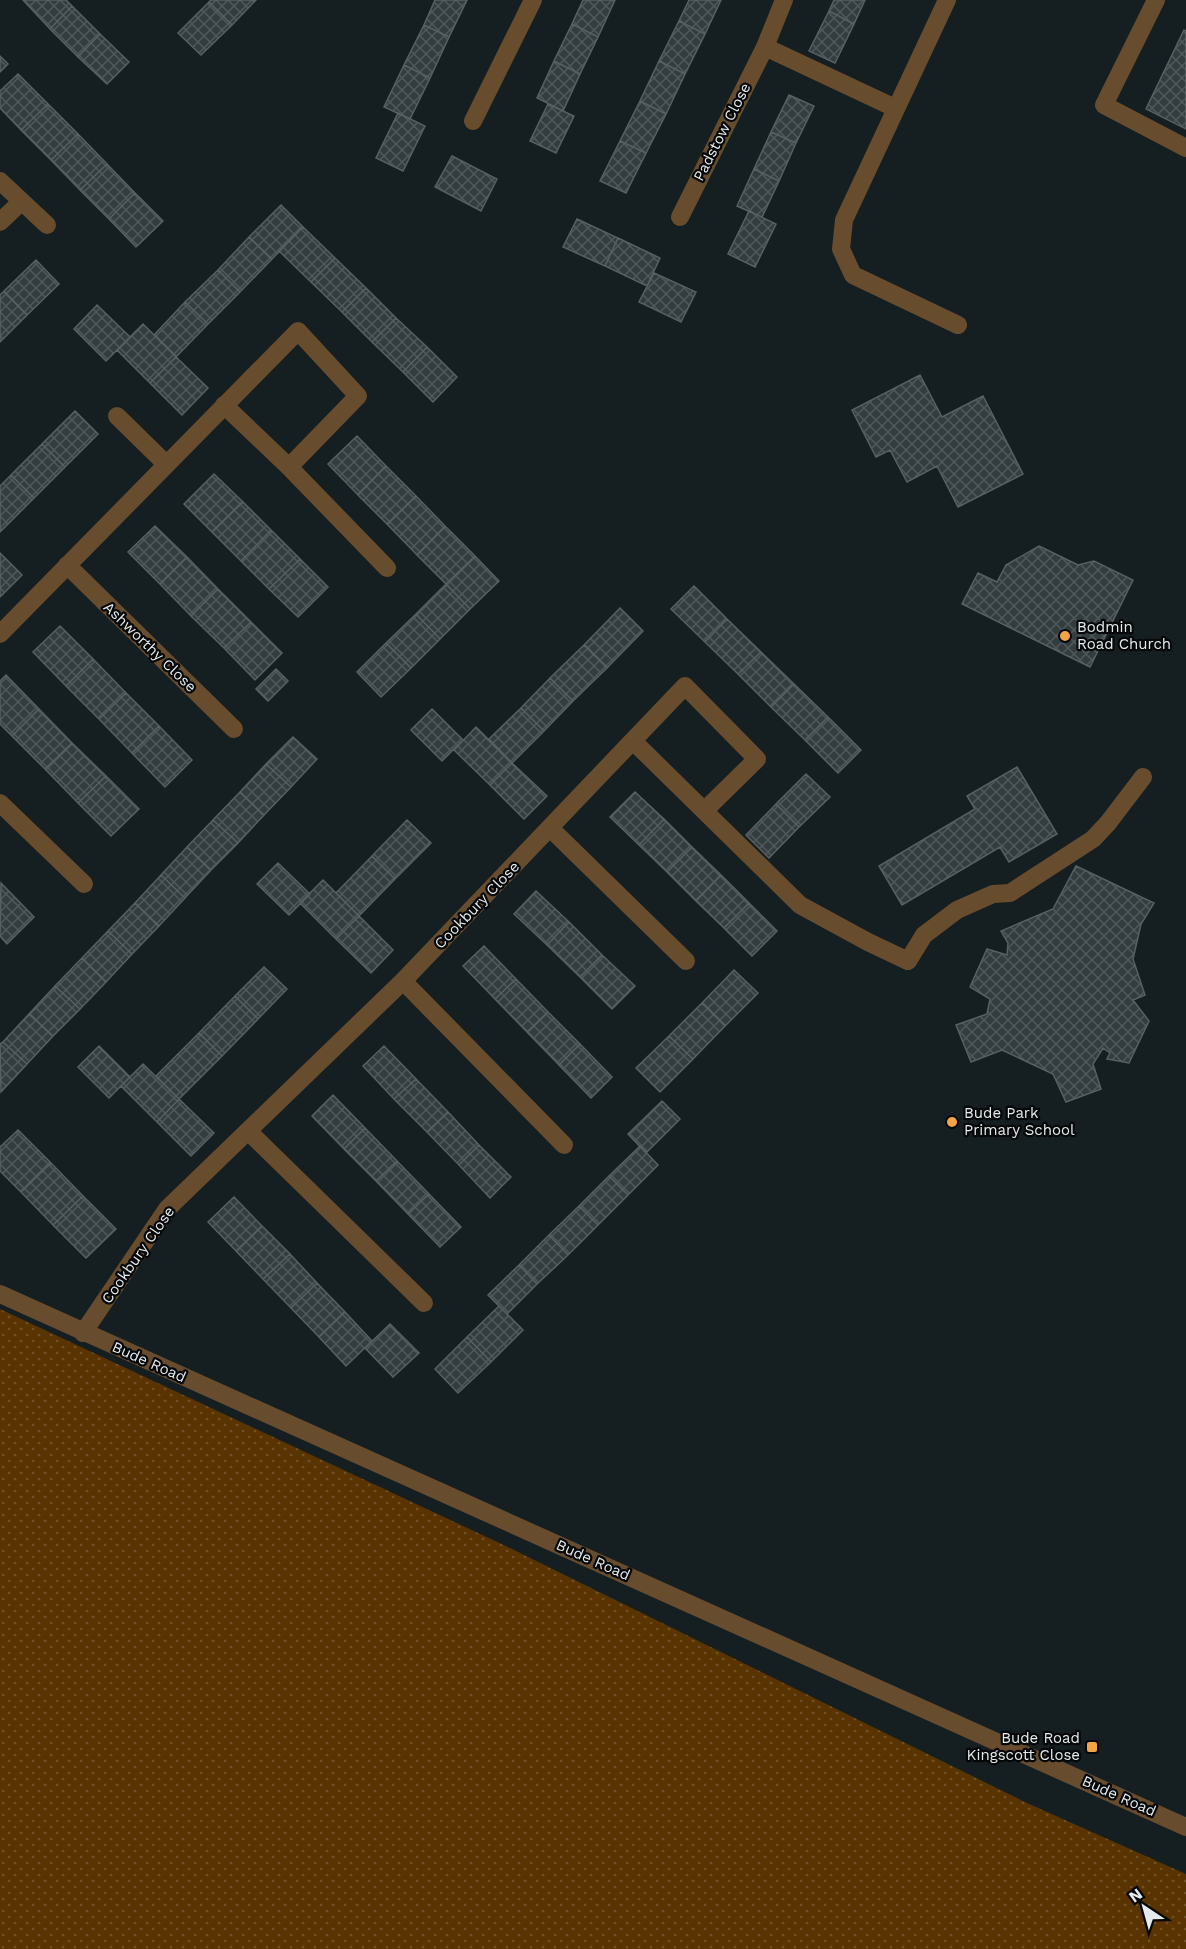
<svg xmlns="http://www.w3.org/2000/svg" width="1186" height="1949" font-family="'Work Sans',sans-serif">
<defs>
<pattern id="park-dots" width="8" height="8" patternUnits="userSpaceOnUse" patternTransform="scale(1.5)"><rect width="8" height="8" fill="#593300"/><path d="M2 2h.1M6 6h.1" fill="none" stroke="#715125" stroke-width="1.8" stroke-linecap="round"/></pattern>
<pattern id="building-cross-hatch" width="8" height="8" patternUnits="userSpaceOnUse" patternTransform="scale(1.5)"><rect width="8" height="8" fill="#333c3e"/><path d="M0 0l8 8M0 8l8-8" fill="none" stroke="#50585a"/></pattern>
</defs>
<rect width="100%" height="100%" fill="#151e20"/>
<path fill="url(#park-dots)" d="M0,1309L508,1547L1027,1803L1186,1874V1949H0Z"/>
<path fill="url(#building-cross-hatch)" stroke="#576063" stroke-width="1.5" d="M23,0H66L72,6L50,29Z
M211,0H256L232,25L209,2Z
M435,0H467L449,37L424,25Z
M583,0H615L598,37L572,24Z
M689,0H721L705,34L679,21Z
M834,0H865L854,24L829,11Z
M209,2L232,25L201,55L178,33Z
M72,6L100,34L78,57L50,29Z
M829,11L854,24L835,63L809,51Z
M679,21L705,34L685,74L659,61Z
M572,24L598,37L580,74L554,61Z
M424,25L449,37L430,78L404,65Z
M1184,30L1186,31V129L1146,109Z
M100,34L129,62L107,84L78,57Z
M0,56L8,64L0,72Z
M554,61L580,74L563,111L537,98Z
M659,61L685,74L666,114L640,101Z
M404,65L430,78L410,119L384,107Z
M18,74L48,104L21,130L0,108V91Z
M789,95L814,106L796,143L771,132Z
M640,101L666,114L646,153L620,141Z
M48,104L78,134L51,160L21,130Z
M548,104L574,116L556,153L530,141Z
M398,113L425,126L403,171L376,158Z
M771,132L796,143L779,181L754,169Z
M78,134L107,164L80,190L51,160Z
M620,141L646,153L626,193L600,181Z
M452,156L497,179L481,211L435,187Z
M107,164L135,193L109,219L80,190Z
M754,169L779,181L762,217L737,206Z
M135,193L163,221L136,247L109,219Z
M281,205L303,227L272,259L249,237Z
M749,211L776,224L755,267L728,254Z
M577,219L618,238L605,266L563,247Z
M303,227L335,258L311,282L279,251Z
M249,237L272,259L240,292L218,270Z
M618,238L660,258L647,286L605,266Z
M335,258L366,288L342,312L311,282Z
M36,260L59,284L27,315L4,291Z
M218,270L240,292L208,324L185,302Z
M654,273L696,292L681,322L639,302Z
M366,288L396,318L372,342L342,312Z
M4,291L27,315L0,342V295Z
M185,302L208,324L176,357L154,335Z
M97,305L130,337L106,361L74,329Z
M396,318L427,347L403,372L372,342Z
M143,324L176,357L150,383L117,350Z
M427,347L457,377L433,402L403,372Z
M176,357L208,388L182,415L150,383Z
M920,375L942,417L983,396L1023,474L958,507L937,466L907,482L890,450L876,457L852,410Z
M75,411L98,434L65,467L42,444Z
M357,436L386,466L358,495L328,464Z
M42,444L65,467L34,498L11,475Z
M386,466L416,496L387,524L358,495Z
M214,474L243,502L212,532L184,504Z
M11,475L34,498L0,532V486Z
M416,496L445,526L417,555L387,524Z
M243,502L271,530L241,561L212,532Z
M155,526L187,557L160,584L128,552Z
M445,526L475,556L446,584L417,555Z
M271,530L300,559L269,589L241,561Z
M1039,546L1078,565L1094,561L1133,580L1090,667L962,604L978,573L997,582L1006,565Z
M0,553L22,575L0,597Z
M475,556L499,581L470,609L446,584Z
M187,557L218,589L191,616L160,584Z
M300,559L328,587L298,617L269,589Z
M446,584L470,609L440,639L416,614Z
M694,586L727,619L705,642L671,609Z
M218,589L251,622L224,648L191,616Z
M620,608L643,631L607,668L584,645Z
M416,614L440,639L411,668L386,643Z
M727,619L761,652L738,674L705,642Z
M251,622L282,653L255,680L224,648Z
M60,626L93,659L66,686L33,652Z
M386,643L411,668L381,697L357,672Z
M584,645L607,668L573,701L550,678Z
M761,652L794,684L771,707L738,674Z
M93,659L126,693L99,719L66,686Z
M276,669L288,681L268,701L256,689Z
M6,675L39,709L12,736L0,724V681Z
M550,678L573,701L544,731L521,708Z
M794,684L828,717L805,740L771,707Z
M126,693L159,726L132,753L99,719Z
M521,708L544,731L512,763L489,739Z
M39,709L72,743L45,769L12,736Z
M432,709L463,740L442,761L411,730Z
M828,717L861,750L838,773L805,740Z
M159,726L192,760L165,787L132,753Z
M476,727L512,763L490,785L454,750Z
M293,737L317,759L291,787L266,764Z
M72,743L106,776L78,803L45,769Z
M512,763L547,796L524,819L490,785Z
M266,764L291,787L264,815L240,792Z
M1017,767L1057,834L1009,862L1000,847L902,905L879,866L975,809L967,796Z
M806,774L830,797L799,827L776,804Z
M106,776L139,809L111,836L78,803Z
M240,792L264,815L238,843L213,820Z
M635,792L664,819L639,845L610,817Z
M776,804L799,827L769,858L746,835Z
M664,819L692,847L667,872L639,845Z
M213,820L238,843L211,870L187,847Z
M407,820L431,843L395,879L372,856Z
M187,847L211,870L185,898L161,875Z
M692,847L721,875L696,901L667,872Z
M372,856L395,879L359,916L336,893Z
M278,863L310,894L289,915L257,884Z
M1076,866L1154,903L1141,924L1133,959L1145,995L1133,1000L1149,1021L1129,1063L1107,1059L1110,1053L1103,1048L1093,1064L1101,1089L1066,1102L1053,1074L1002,1050L971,1062L956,1025L987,1014L990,999L970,987L987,949L1007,955L1008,943L1001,931L1053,909Z
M161,875L185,898L159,926L135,903Z
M721,875L749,903L724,928L696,901Z
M323,880L359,916L336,939L300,903Z
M1,883L34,917L7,944L0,936Z
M536,891L569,922L547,945L514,914Z
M135,903L159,926L132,954L108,931Z
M749,903L777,931L752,956L724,928Z
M359,916L393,950L371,973L336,939Z
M569,922L602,955L580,977L547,945Z
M108,931L132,954L106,982L82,958Z
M484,946L516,979L495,999L463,966Z
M602,955L635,986L612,1009L580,977Z
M82,958L106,982L80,1009L55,986Z
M264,967L287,989L258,1019L235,996Z
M734,970L758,993L725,1026L702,1003Z
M516,979L548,1012L527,1032L495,999Z
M55,986L80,1009L53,1036L29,1014Z
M235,996L258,1019L222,1056L199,1033Z
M702,1003L725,1026L693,1059L669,1036Z
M548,1012L580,1044L559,1065L527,1032Z
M29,1014L53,1036L27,1064L3,1042Z
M199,1033L222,1056L179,1099L156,1076Z
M669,1036L693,1059L660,1092L636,1068Z
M3,1042L27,1064L1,1092L0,1044Z
M580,1044L612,1077L591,1098L559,1065Z
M99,1046L130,1077L109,1098L78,1067Z
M384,1046L416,1079L394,1099L363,1066Z
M143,1064L179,1099L157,1122L121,1086Z
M416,1079L448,1112L427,1132L394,1099Z
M333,1095L365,1128L344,1149L312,1116Z
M179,1099L214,1133L191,1156L157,1122Z
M662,1101L680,1119L646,1153L628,1134Z
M448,1112L479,1145L459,1165L427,1132Z
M365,1128L397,1161L376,1181L344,1149Z
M18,1130L51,1163L21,1192L0,1171V1147Z
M479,1145L511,1177L490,1198L459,1165Z
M640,1146L658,1165L628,1195L609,1176Z
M397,1161L429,1194L408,1214L376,1181Z
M51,1163L83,1196L53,1225L21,1192Z
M609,1176L628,1195L598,1225L579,1206Z
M429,1194L461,1227L440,1247L408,1214Z
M83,1196L116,1229L86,1258L53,1225Z
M234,1197L262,1226L236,1251L208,1222Z
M579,1206L598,1225L568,1255L549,1235Z
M262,1226L290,1254L263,1279L236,1251Z
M549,1235L568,1255L537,1284L519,1265Z
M290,1254L317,1283L291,1308L263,1279Z
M519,1265L537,1284L507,1314L488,1295Z
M317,1283L345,1312L319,1337L291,1308Z
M499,1306L523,1330L491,1362L467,1337Z
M345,1312L372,1341L346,1366L319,1337Z
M390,1324L419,1353L393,1377L365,1348Z
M467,1337L491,1362L458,1393L435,1369Z"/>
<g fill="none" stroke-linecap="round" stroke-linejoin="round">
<path stroke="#684c2e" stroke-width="18" d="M947,0L844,220L841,249L853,275L958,325
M1156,0L1104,105L1186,148
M765,47L895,108
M473,121L533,0
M0,181L47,225
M680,217L765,47L784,0
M0,222L21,202
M117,416L166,464
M289,467L387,568
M67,565L234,729
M0,634L298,331L358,396L289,467L224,405
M633,741L800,905L868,942L908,961L924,935L957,910L993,894L1010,893L1093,839L1108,823L1143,777
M0,803L84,884
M550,828L686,961
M403,981L564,1145
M248,1131L424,1303
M0,1294L1186,1827
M83,1333L167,1209L403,981L685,686L757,759L704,811"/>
</g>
<g fill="#f4a444" stroke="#050708" stroke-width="2">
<circle cx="1065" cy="636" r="6"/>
<circle cx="952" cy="1122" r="6"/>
<rect x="1086" y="1741" width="12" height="12" rx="3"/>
</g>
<g text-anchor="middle" stroke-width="4.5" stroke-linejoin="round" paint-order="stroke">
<g font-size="15" fill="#e5eaec" stroke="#050708">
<text transform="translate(722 132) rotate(-63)" y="5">Padstow Close</text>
<text transform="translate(150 647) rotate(44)" y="5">Ashworthy Close</text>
<text transform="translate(477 905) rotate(-46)" y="5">Cookbury Close</text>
<text transform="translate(138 1255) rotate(-55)" y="5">Cookbury Close</text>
<text transform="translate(149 1362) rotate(24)" y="5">Bude Road</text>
<text transform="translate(593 1560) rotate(24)" y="5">Bude Road</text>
<text transform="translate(1119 1796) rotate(24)" y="5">Bude Road</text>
</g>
<g font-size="15" fill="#e5eaec" stroke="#050708" text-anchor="start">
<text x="1077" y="632">Bodmin<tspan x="1077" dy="17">Road Church</tspan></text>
<text x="964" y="1118">Bude Park<tspan x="964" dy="17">Primary School</tspan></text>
<text x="1080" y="1743" text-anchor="end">Bude Road<tspan x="1080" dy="17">Kingscott Close</tspan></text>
</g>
</g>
<g transform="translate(1144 1907) rotate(324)" stroke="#050708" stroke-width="4.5" paint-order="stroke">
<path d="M0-4.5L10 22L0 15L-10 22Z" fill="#e5eaec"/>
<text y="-9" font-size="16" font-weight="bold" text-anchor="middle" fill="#e5eaec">N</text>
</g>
</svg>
